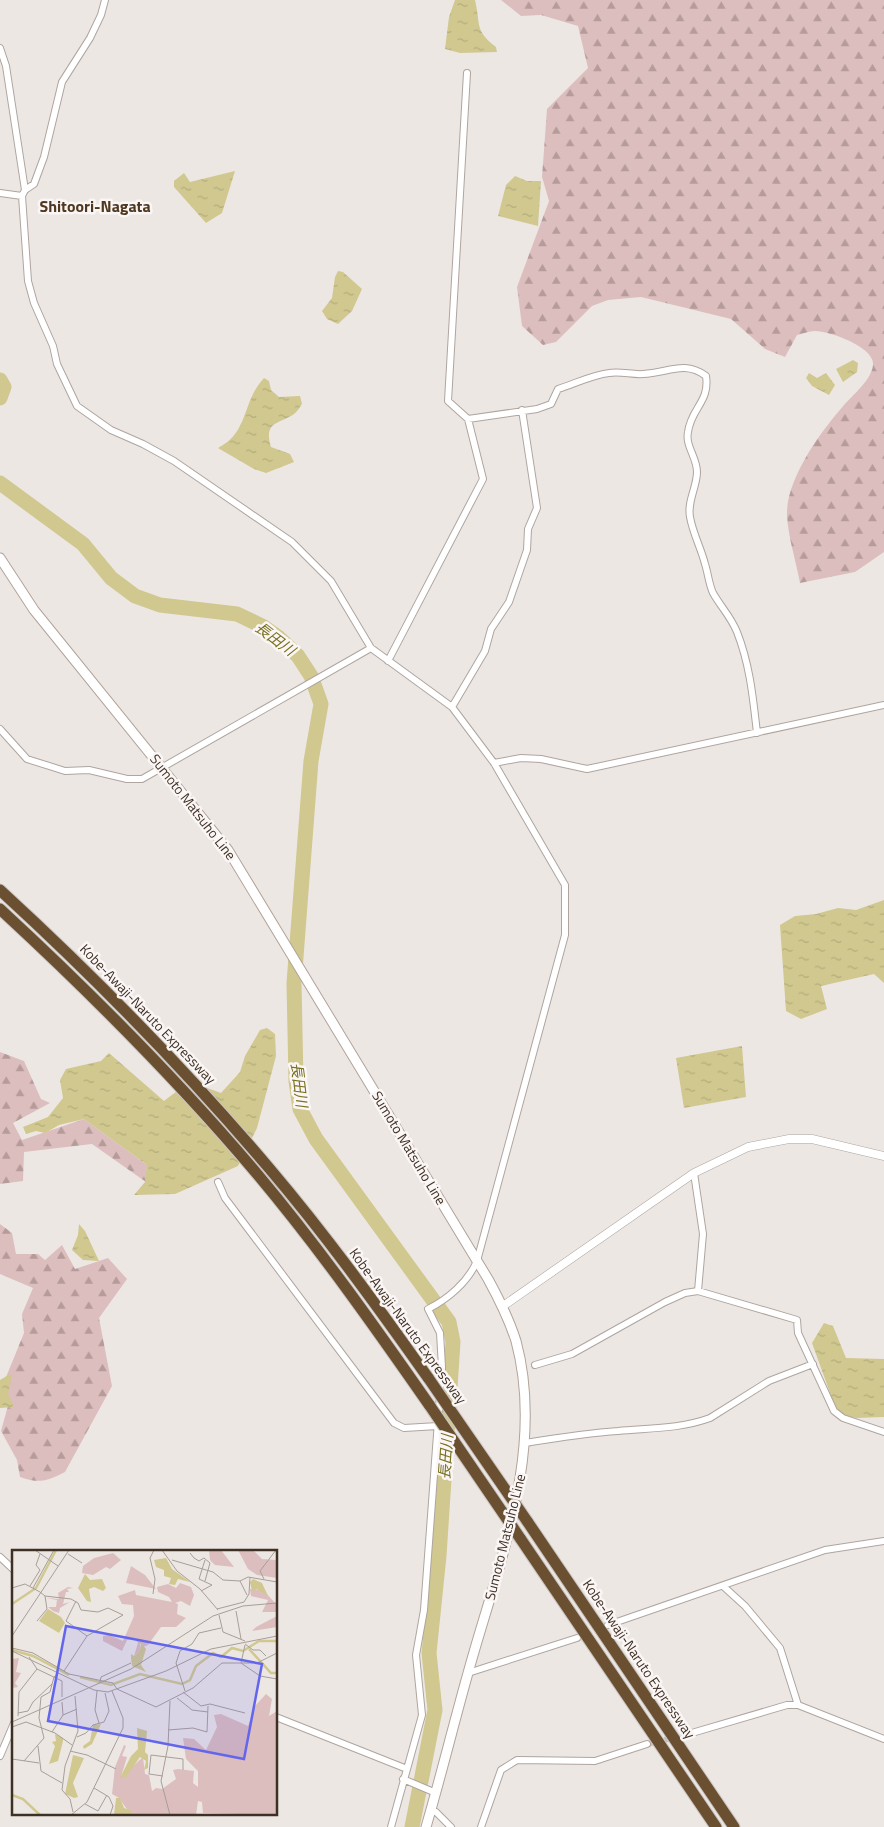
<svg xmlns="http://www.w3.org/2000/svg" width="884" height="1827" font-family="'Titillium Web','Noto Sans JP',sans-serif">
<defs>
<pattern id="forest-firs" width="22" height="20" patternUnits="userSpaceOnUse" patternTransform="scale(1.25)"><rect width="22" height="20" fill="#ddbebe"/><path d="M5 1l3.5 6h-7zM16 11l3.5 6h-7z" fill="#b59b9a"/></pattern>
<pattern id="water-ripples" width="26" height="14" patternUnits="userSpaceOnUse" patternTransform="scale(1.25)"><rect width="26" height="14" fill="#d0c88f"/><path d="M2 4q2-2 4 0t4 0M15 11q2-2 4 0t4 0" fill="none" stroke="#b4ac7b"/></pattern>
</defs>
<rect width="100%" height="100%" fill="#ede7e4"/>
<path fill="url(#forest-firs)" d="M501,0H884V552L855,572L800,583C796,561 788,537 787,515C786,479 821,431 844,405C853,395 872,379 873,365C875,347 829,331 815,331C809,331 802,334 797,335L785,357L765,349L731,319L641,297L608,300L592,306L556,342L543,345L522,326L517,287L549,201L542,177L547,109L588,68L578,26L541,15L521,16Z
M0,1052L24,1061L41,1099L50,1103L13,1123L22,1140L84,1119L147,1165L146,1182L92,1144L24,1152L23,1181L0,1184Z
M0,1224L12,1233L16,1254H38L45,1260L62,1245L75,1269L108,1258L127,1279L99,1318L112,1386L65,1472C47,1481 40,1484 20,1477L17,1460L1,1431L9,1402L4,1382L24,1333L22,1314L33,1288L0,1274Z"/>
<path fill="url(#water-ripples)" d="M455,0H475C481,25 474,30 496,47L497,52L460,53L445,49L449,17Z
M235,171L222,213L206,223L174,187V181L184,173L190,182Z
M515,176L527,181H541L538,226L498,216L506,185Z
M338,271L343,272L362,289L352,311L338,324L327,319L322,311L332,298L335,277Z
M853,360L858,363L857,372L843,382L836,369Z
M809,373L817,378L826,373L835,385L829,395L812,386L806,378Z
M264,378L269,381L271,390L279,397L300,396L302,404C300,407 297,412 294,414C280,424 263,421 271,447L290,454L294,462L266,473L254,469L218,448C249,433 242,401 264,378Z
M884,900V983L874,974L821,986L827,1009L801,1019L786,1011L780,925L795,916L816,914L838,908L856,910Z
M267,1028L275,1034L276,1056L257,1128L238,1166L175,1194L134,1195L145,1182L147,1165L84,1119L59,1125L45,1133L36,1131L26,1134L23,1127L48,1117L63,1098L60,1080L66,1069L101,1061L109,1053L164,1101C188,1082 191,1081 221,1093L240,1072L245,1056L260,1030Z
M742,1046L746,1097L684,1108L676,1058Z
M79,1224L85,1231L99,1261L83,1260L72,1250L78,1235Z
M824,1323L833,1326L846,1358L884,1359V1417L857,1418L838,1415L812,1343Z
M10,1374L12,1376L8,1393L14,1407L0,1408V1380Z"/>
<g fill="none" stroke-linecap="round" stroke-linejoin="round">
<path stroke="#d0c88f" stroke-width="15" d="M0,380L4,387L0,398
M0,483L83,544L111,578L135,596L160,605L237,614L264,627L278,637L298,656L311,676L321,704L311,761L294,983L296,1081L300,1109L316,1139L449,1322L453,1342L439,1556L429,1653L435,1710L412,1827"/>
<path stroke="#cac2be" stroke-width="6" stroke-dasharray="6 3" stroke-linecap="butt" d="M647,1744L685,1735"/>
<defs>
<path id="minor" d="M105,0L101,15L90,38L62,82L44,157L34,184L25,190L22,196L28,281L34,303L53,346L57,364L77,406L111,430L143,444L174,461L292,542L331,581L371,648L452,707L494,763L565,885V935L477,1261C468,1282 448,1299 428,1309L440,1333L442,1367L424,1610L416,1655L422,1715L391,1827
M0,48L6,66L25,190
M0,193L22,196
M468,419L537,409L551,404L558,389C574,384 592,375 609,373C621,371 632,375 643,374C668,373 684,360 706,376C710,402 691,408 688,432C685,446 697,457 697,472C697,487 687,501 690,517C693,534 701,548 705,564C708,573 709,585 713,593C721,607 731,617 737,632C750,665 753,698 757,733
M388,661L483,479L468,419L448,401L467,73
M452,707L485,651L491,629L509,602L527,550L528,529L537,508L522,410
M0,729L27,759L65,771L89,770L127,779H142L371,648
M494,763L521,758L541,759L587,769L884,705
M694,1173L703,1234L698,1291
M218,1182L225,1198L394,1423L404,1428L438,1426
M535,1365L572,1354L665,1302L685,1293L698,1291L797,1320L798,1333L834,1411L843,1418L884,1432
M525,1443C556,1438 587,1433 618,1431C649,1428 680,1429 710,1418L769,1381L813,1364
M0,1557L14,1570
M723,1586L745,1606L780,1648L798,1705
M608,1625L825,1550L884,1541
M468,1673L577,1638
M276,1717L407,1769
M685,1735L787,1705H798L884,1739
M0,1756L14,1723
M403,1779L436,1793
M431,1811L436,1812L451,1827
M481,1827L501,1770L517,1760L595,1761L647,1744"/>
<path id="tertiary" d="M503,1306L694,1173L748,1147L789,1139H812L884,1156"/>
<path id="secondary" d="M0,558L34,610L228,850L488,1279C499,1299 509,1319 516,1341C544,1445 503,1552 474,1652C457,1710 443,1769 426,1827"/>
<path id="motorway" d="M0,890C95,977 185,1069 269,1168C326,1235 378,1307 429,1379
M0,909C91,993 178,1080 258,1175C320,1249 375,1327 430,1406
M527,1521L734,1827
M520,1538L716,1827"/>
</defs>
<use href="#minor" stroke="#aea59f" stroke-width="8"/>
<use href="#tertiary" stroke="#aea59f" stroke-width="9"/>
<use href="#secondary" stroke="#b1a39a" stroke-width="11"/>
<use href="#motorway" stroke="#c9c5c2" stroke-width="13"/>
<use href="#minor" stroke="#fff" stroke-width="6"/>
<use href="#tertiary" stroke="#fff" stroke-width="8"/>
<use href="#secondary" stroke="#fff" stroke-width="9"/>
<use href="#motorway" stroke="#6a4f31" stroke-width="11"/>
<defs>
<path id="motorway-bridge" d="M429,1379L527,1521
M430,1406L520,1538"/>
</defs>
<use href="#motorway-bridge" stroke="#c9c5c2" stroke-width="13" stroke-linecap="butt"/>
<use href="#motorway-bridge" stroke="#6a4f31" stroke-width="11"/>
</g>
<g text-anchor="middle" stroke-width="5" stroke-linejoin="round" paint-order="stroke">
<g font-size="14" fill="#3f3024" stroke="#faf6f5">
<text transform="translate(193 807) rotate(52)" y="5">Sumoto Matsuho Line</text>
<text transform="translate(148 1014) rotate(46)" y="5">Kobe-Awaji-Naruto Expressway</text>
<text transform="translate(409 1148) rotate(59)" y="5">Sumoto Matsuho Line</text>
<text transform="translate(408 1326) rotate(54)" y="5">Kobe-Awaji-Naruto Expressway</text>
<text transform="translate(505 1537) rotate(-76)" y="5">Sumoto Matsuho Line</text>
<text transform="translate(639 1659) rotate(56)" y="5">Kobe-Awaji-Naruto Expressway</text>
</g>
<g font-size="15" font-style="italic" fill="#797020" stroke="#faf6f5">
<text transform="translate(275 639) rotate(37)" y="5">長田川</text>
<text transform="translate(299 1085) rotate(83)" y="5">長田川</text>
<text transform="translate(446 1457) rotate(-86)" y="5">長田川</text>
</g>
<g font-size="16" font-weight="bold" fill="#503820" stroke="#faf6f5">
<text x="95" y="212">Shitoori-Nagata</text>
</g>
</g>
<g transform="translate(12 1550)">
<rect width="265" height="265" fill="#ede7e4"/>
<path d="M197,0H209L222,17L203,15L198,10ZM226,0H241L250,9L265,10V28L245,25L236,19ZM101,3L109,10L98,19L94,17L81,25L70,23L71,16L82,8ZM119,16L133,25L144,39L114,33ZM168,33L179,37L182,45L178,56L169,51L163,53L166,54L165,64L174,68L164,77H149L136,95L131,97L128,93V100L122,106L126,93L123,88L115,90L110,101L91,91V86L97,85L111,91L122,66L121,55L110,54L106,46L123,40L124,45L160,52L157,47L146,42L145,37L156,34L164,38ZM56,37L61,38L55,39L57,42H54L51,54L58,52L48,58L47,63L41,61L36,57H44L45,50L34,48L47,49L46,43ZM238,39L251,40L265,55V62H250L256,50L239,46ZM265,66V77L240,81L244,77ZM7,108L4,122L9,123L3,133L6,137L0,138V147V109ZM254,144L260,149L257,166L265,161V265L191,263L190,252L186,251L184,265H119L107,248L100,244L103,217L112,195L114,196L110,206L115,207L109,227L131,207L133,224L137,225L140,241L144,238L150,239L164,229L161,220L166,219L182,221L181,233L186,237V221L174,209L171,188L182,189L194,200L205,177L202,165L209,164L236,176L243,156Z" fill="#ddbebe"/>
<path d="M154,8L160,19L178,32L166,29L163,35L157,34L159,28L152,26V20L144,17L142,10ZM73,24L78,30L90,29L94,38L91,41L82,37L77,39L79,52L75,51L66,38ZM241,29L250,33L256,46L245,39L240,41L238,32ZM36,59L49,67L53,73L47,83L27,71ZM129,93L134,99L129,115L134,122L120,116L119,108V104L122,106L128,100ZM89,174L80,194L72,199L71,196L78,191L81,175ZM125,178L135,181L133,202L136,205V218L132,220L134,211L128,207L114,227L108,228L119,206L126,199ZM43,184L51,188V191L46,211L37,214L43,196L40,192L44,191ZM61,205L72,208L61,233L66,247L62,248L53,244ZM104,248H108L112,258L120,261L119,265H102Z" fill="#d0c88f"/>
<path fill="none" stroke="#d0c88f" stroke-width="2.5" d="M0,54L24,38L44,0M237,99L259,123H265M0,100L21,106L57,125M68,127L99,135L128,124L170,134L178,130L184,116L201,103L209,107L220,98L231,101L247,91H265M0,245L11,249L28,265"/>
<path fill="none" stroke="#a79e97" stroke-width="1" d="M23,0L46,16M150,0L165,21L188,39L206,60M178,3L182,8L187,11L192,8L198,13L193,31M56,4L70,13M160,10L201,22L211,30L228,31L236,27L265,32M252,29L248,21L264,0M228,31L235,45M18,36L28,20L24,15L28,4M0,38L13,34L28,42M21,38L42,0M189,41L200,35L187,29L193,10M28,42L33,46L59,49L66,53L69,60L86,62L96,58L111,65M141,44L143,29L138,8L142,0M64,51L54,71L75,86M205,59L232,52L237,44L238,27M224,61L229,89M207,65L211,82L233,91M25,71L35,59L33,46M0,86L57,0M233,94L241,100H248L254,106M0,98L21,103L57,124L101,133L105,139L144,157L181,138L210,113H229L248,126L265,129M0,101L82,140L96,142L154,121L199,99L265,86M17,107L25,119L50,131V147M229,113L233,95M230,113H245L265,103M52,121L75,86L111,65M88,132L89,127L119,113M85,141L83,160L87,173M173,141L164,113L168,101L180,94L187,83L209,78M171,142L189,156L198,154L233,163M165,148L180,160L196,162M6,163L16,161L21,152L40,134M51,165L65,159M6,166L7,142L25,119M0,172L119,119L201,66L231,56L265,53M0,177L14,172L43,183L60,195M156,180L181,178L195,182L196,156M40,182L51,165L50,152M65,187L74,183L81,175L92,172L97,161L93,143M26,196L29,221L50,233M58,201L75,205L104,219M0,209L27,213M12,211L32,188L27,168L29,147L38,142L42,127L47,123M151,226L137,224L139,205L171,209V220M82,238L97,247L101,256L98,265M73,254L86,261L95,245M61,262L58,249L50,240L53,216L66,181L63,146M59,265L75,252L111,178V168L100,141M158,265L149,231L156,196L158,151"/>
<path fill="#6366ed" fill-opacity="0.15" stroke="#6366ed" stroke-width="2.5" d="M54,76L250,114L232,209L36,171Z"/>
<rect width="265" height="265" fill="none" stroke="#3f3024" stroke-width="2.5"/>
</g>
</svg>
